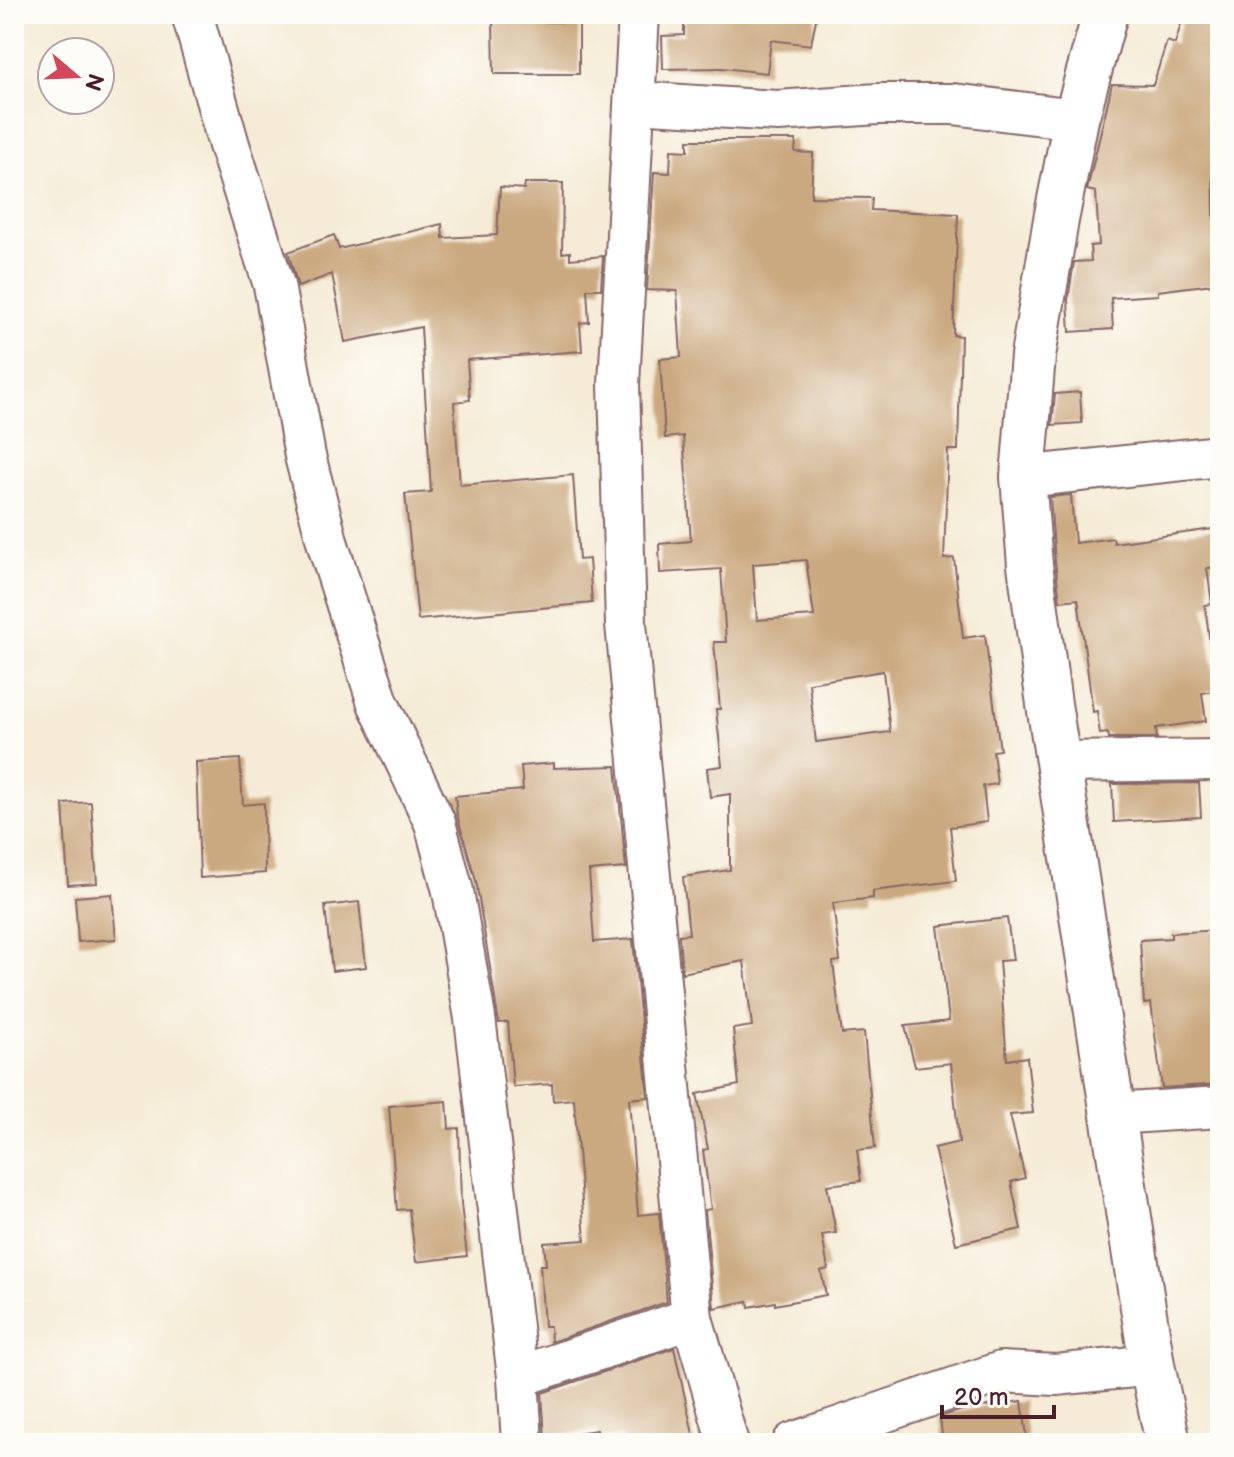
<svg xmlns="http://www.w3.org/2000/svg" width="1234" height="1457" font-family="'Balsamiq Sans',sans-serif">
<rect width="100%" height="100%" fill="#fdfcf7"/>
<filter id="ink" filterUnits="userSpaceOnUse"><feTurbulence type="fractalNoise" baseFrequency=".0125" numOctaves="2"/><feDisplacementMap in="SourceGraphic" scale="16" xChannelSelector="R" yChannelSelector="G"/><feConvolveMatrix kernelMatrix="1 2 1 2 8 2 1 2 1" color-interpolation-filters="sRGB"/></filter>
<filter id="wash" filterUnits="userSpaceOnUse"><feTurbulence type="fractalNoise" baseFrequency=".006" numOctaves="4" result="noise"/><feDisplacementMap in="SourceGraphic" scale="32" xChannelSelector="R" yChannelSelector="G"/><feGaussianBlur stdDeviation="1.8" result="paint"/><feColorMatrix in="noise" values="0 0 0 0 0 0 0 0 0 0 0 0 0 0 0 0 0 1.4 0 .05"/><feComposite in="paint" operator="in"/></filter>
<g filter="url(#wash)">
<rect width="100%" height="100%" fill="#f5ebd6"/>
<g id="blocks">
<path fill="#caa980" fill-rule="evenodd" d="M684,14H817L811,45L771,40L767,73L722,68L663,69L662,36L684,35Z
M1184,14L1220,23L1218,97H1212L1214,219L1220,218V283L1158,291V295L1111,298L1113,329L1070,332L1068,300L1074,262L1091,261L1090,246L1099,245L1096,192L1087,190L1112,84L1153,85L1167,41L1175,44Z
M493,22H579V74H494Z
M688,140H796L795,152L813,153L811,197L872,198L871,210L958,214L953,335L961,336L958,450H948L944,559L954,558L963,638L985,635L1000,750L993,751L997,784L983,786L987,822L950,827L956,881L873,891V898L833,903L840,961L833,962L842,1034L864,1032L875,1148L857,1150L861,1181L827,1185L836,1233L822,1235L828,1269L821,1271L826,1295L775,1305V1302L749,1307L748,1301L714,1308L705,1210L711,1209L703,1150L708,1149L697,1094L739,1085L733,1029L752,1026L744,961L682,973L679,935L689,934L683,877L730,870V794L710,797L707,768L722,766L716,709H720L714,642H726L721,569L660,573L659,544L691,541L683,436L665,438L660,359L681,357L677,291L647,290L654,172L670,173L671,150L688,151ZM806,560L814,616L757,620L753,564ZM883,671L890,732L816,742L809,683Z
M525,183H563L562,253L570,252V259L603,256L601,289H587L589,322L580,323L582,351L467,360L470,400L454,402L460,485L573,475L579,560L589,559L592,603L418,620L405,494L431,492L421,327L345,342L332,274L298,287L288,252L334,235L339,249L442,224L443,238L497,235L500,187L524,189Z
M1080,392L1082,423L1052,425L1055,394Z
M1071,495L1075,543L1113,538L1114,543L1220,528V567L1207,568L1212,604L1205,605L1216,691L1202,693L1206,721L1156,728L1157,738H1109L1108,733L1100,734L1097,711L1093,712L1078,599L1060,601L1055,562L1050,497Z
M240,759L243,805L264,803L265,873L200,878L196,762Z
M554,763V768L616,766L626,868L589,871L594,942L633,939L648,1097L629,1099L638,1215L659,1213L667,1302L551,1342L550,1326H544L540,1265H546L544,1243L585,1240L574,1099L553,1101L552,1084L513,1087L508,1022L499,1023L476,881L457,815L455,796L523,790L521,766Z
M1199,783L1201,817L1114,822L1112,784Z
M91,802L97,883L68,885L63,804Z
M112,894L116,939L78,942L75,897Z
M359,902L366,967L332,971L325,906Z
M1007,918L1013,960L999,961L1007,1060L1027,1057L1033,1113L1010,1115L1025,1178L1011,1182L1021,1229L956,1244L934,1148L959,1142L951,1063L915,1067L905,1026L949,1021L938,926Z
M1220,930V1084L1162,1088L1151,1003L1144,1004L1140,940L1171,938V933Z
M447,1101L449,1129L459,1128L461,1204L467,1256L416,1262L409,1209L397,1210L389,1106Z
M674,1348L695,1443H623V1436L598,1439L597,1430L545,1438L542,1393Z
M1022,1401L1028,1443H943L940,1417L962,1410Z"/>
</g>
</g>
<g filter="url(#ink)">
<use href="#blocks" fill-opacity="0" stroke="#866667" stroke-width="2"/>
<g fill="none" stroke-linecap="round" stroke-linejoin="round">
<defs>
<path id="minor" d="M192,14L229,145L274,285L305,456L328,545L378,703L435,823L453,891L475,1018L518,1377L522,1443
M639,14L619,384L626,624L692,1318L728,1443
M635,102L778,111L878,104H953L1076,119
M1023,477L1220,456
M1058,762L1220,760
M1113,1114L1220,1107
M518,1377L692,1318
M793,1443L1001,1372L1056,1375L1152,1365"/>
<path id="major" d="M1105,14L1076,119L1056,220L1033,356L1023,477L1030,565L1049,704L1152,1365L1168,1443"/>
</defs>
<use href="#minor" stroke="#866667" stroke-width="44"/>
<use href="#major" stroke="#866667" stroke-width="48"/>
<use href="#minor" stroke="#fff" stroke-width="40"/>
<use href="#major" stroke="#fff" stroke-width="44"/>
</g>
</g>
<rect width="1234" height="1457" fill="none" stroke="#fdfcf7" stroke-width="48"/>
<g transform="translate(76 76) rotate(109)"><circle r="38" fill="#fdfcf7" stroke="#b5a4a5" stroke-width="2"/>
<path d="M0-6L14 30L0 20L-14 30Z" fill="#d1495b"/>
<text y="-12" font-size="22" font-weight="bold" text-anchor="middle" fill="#4a1f2b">N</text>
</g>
<path d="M942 1405v12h112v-12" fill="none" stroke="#4a1f2b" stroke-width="4"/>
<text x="954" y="1405" font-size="24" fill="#4a1f2b" stroke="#fdfcf7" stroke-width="6" paint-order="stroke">20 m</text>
</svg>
